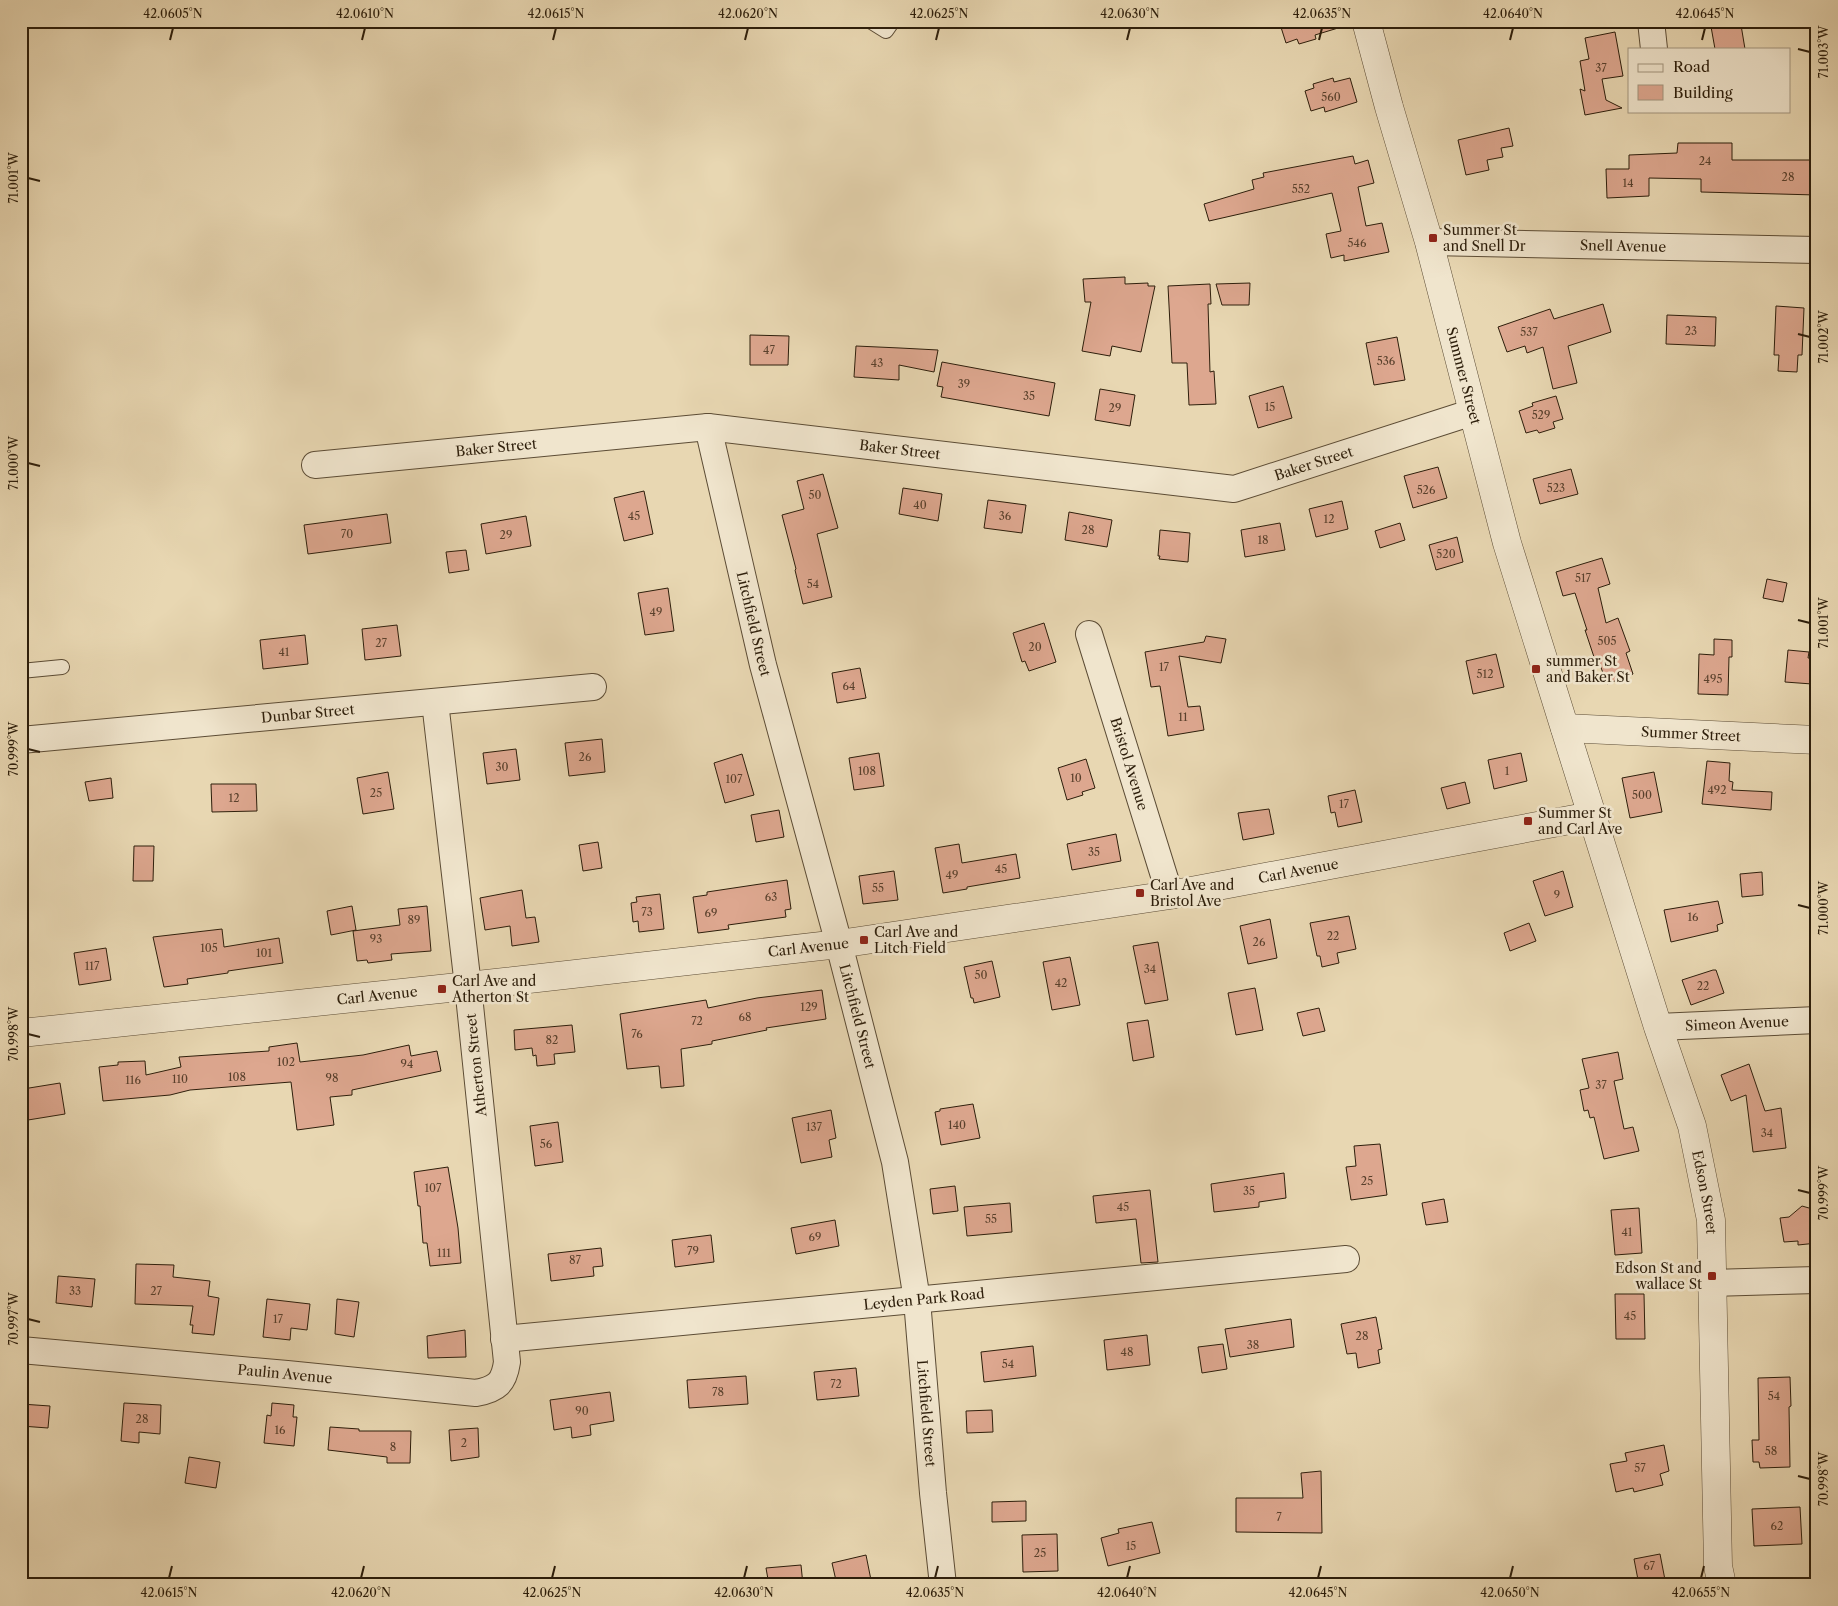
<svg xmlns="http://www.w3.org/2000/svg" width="1838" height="1606" font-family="'Libre Caslon Text',serif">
<rect width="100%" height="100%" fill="#e8d7b2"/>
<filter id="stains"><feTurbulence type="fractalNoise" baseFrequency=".004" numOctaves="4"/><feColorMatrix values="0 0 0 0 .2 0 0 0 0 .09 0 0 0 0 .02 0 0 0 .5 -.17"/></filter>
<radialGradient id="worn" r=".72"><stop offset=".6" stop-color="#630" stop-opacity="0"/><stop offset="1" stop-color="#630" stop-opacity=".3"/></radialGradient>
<path fill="#dda78f" stroke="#2d1e0b" d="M1279,21H1347L1348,25L1315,35L1316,39L1299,44L1297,39L1286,43Z
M1710,21H1731L1732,28L1741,25L1745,49H1715Z
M1615,32L1623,76L1602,79L1606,100L1622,108L1585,115L1580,89L1585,91L1580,61L1589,59L1585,38Z
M1333,78L1334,82L1350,78L1357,102L1325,112L1324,107L1311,111L1305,91L1314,88L1313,84Z
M1509,128L1513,146L1501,148L1503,157L1487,160L1489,170L1466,175L1458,140Z
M1678,143H1732V160H1817V195L1701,192V179L1649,178V196L1607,198L1606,169H1629V155L1677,153Z
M1353,156L1355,164L1368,160L1374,183L1358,187L1366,226L1382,223L1389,252L1344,261V255L1331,258L1326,234L1341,231L1332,193L1209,221L1204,204L1254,189L1252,180L1264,177L1263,173Z
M1125,277V284L1148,283V286H1155L1141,352L1112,346L1110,356L1082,351L1091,302H1085L1083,279Z
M1250,283L1249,305H1222L1216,284Z
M1210,284L1211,304H1208L1210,372L1214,371L1216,404L1189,405L1187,363H1172L1168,286Z
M1603,304L1611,332L1568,346L1577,383L1553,389L1543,347L1527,353L1525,346L1507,352L1498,327L1550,309L1554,319Z
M1776,306L1804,308L1802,355H1798L1797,372L1778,371L1779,355H1774Z
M1667,315L1716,317L1715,346L1666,344Z
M750,335L789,336L788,365H750Z
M1397,337L1405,380L1374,385L1366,343Z
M856,346L900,348L938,350L934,372L899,365V380L854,377Z
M942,362L1055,383L1049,416L941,397L943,387L937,386Z
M1283,386L1292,418L1258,428L1249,396Z
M1100,389L1135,395L1130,426L1095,420Z
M1556,396L1563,419L1553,422L1555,428L1539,433L1537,430L1526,433L1519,411L1533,406L1532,403Z
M1438,467L1447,498L1413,508L1404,476Z
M1571,469L1578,494L1540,504L1533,479Z
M823,474L838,528L817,534L832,597L803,604L795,570L796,569L782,515L804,509L797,481Z
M903,488L942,494L938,521L899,514Z
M644,491L653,534L624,541L614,498Z
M988,500L1026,505L1022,533L984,528Z
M1342,501L1348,529L1316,537L1309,509Z
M1069,512L1112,520L1107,547L1065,540Z
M387,514L391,543L308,554L304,525Z
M526,516L531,546L486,554L481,524Z
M1280,523L1285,550L1245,557L1241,530Z
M1400,523L1405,540L1380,548L1375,531Z
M1160,530L1190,533L1188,562L1159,559L1160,556H1158Z
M1457,537L1463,562L1436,570L1429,545Z
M466,550L469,570L449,573L446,552Z
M1602,558L1610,584L1598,588L1606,623L1618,618L1630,651L1626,653L1633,674L1607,684L1599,662L1596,663L1585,630H1587L1575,593L1563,596L1556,572Z
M1767,579L1787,583L1783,602L1763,598Z
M668,588L674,631L645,635L638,593Z
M1044,623L1056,662L1029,671L1025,661L1022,662L1013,633Z
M397,625L401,656L365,660L362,629Z
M305,635L308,664L263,669L260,640Z
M1206,636L1226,639L1221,663L1179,656L1188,707L1200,706L1204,730L1168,736L1160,686L1151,687L1145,652L1204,642Z
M1714,639L1732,640V657H1729L1728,695L1698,694L1699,654L1714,655Z
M1788,650L1809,652L1808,658H1817V676H1812V684L1785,682Z
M1496,654L1504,687L1473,694L1466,661Z
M860,668L866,698L837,703L832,673Z
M602,739L605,772L569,776L565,743Z
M516,749L520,780L487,784L483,753Z
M879,753L884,786L854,790L849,758Z
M1521,753L1527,781L1494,789L1488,760Z
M742,754L754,795L725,803L714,763Z
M1086,759L1095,788L1082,792L1083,795L1067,800L1058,768Z
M1707,761L1730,763L1729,781L1733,782L1732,790L1772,792L1771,810L1702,804Z
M388,772L394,809L363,814L357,778Z
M1654,772L1662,812L1630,818L1622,778Z
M111,778L113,798L89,801L85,782Z
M1465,782L1470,803L1447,809L1441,788Z
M211,784H256L257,811L212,812Z
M1355,790L1362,822L1338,827L1335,812L1331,813L1328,796Z
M1269,809L1274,834L1243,840L1238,813Z
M779,810L784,837L756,842L751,815Z
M1116,834L1121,861L1072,870L1067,844Z
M598,842L602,868L583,871L579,845Z
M959,844L962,863L1016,854L1020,878L967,887V889L943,893L935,848Z
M134,846H154L153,881H133Z
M894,871L898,900L863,904L859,876Z
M1563,871L1573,907L1545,916L1533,881Z
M1762,872L1763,895L1742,897L1740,874Z
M787,880L791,909L785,910L786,917L728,925L729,929L698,933L693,897L707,895V892Z
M522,890L526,918L535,917L539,942L512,946L510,926L485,930L480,898Z
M660,894L664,929L639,932L638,921L633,922L631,903L637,902L636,897Z
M1718,901L1723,923L1717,925L1718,931L1671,942L1664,910Z
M352,906L356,930L331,935L327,911Z
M427,906L431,951L391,954L392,960L368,963L367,960L357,961L353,931L400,925L398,909Z
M1349,916L1356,949L1337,953L1339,963L1322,967L1320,956H1317L1310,923Z
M1270,919L1277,958L1248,964L1240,926Z
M1529,923L1536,941L1510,951L1504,933Z
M222,929L224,947L279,938L283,963L228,971V973L187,979L188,984L164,987L153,937Z
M1158,942L1168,1000L1145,1004L1133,946Z
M106,948L111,980L79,985L74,953Z
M1070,957L1080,1005L1052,1010L1043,962Z
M992,961L1000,997L974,1003L973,998H971L964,967Z
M1713,970H1716L1724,993L1691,1005L1682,980Z
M1255,988L1263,1030L1236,1035L1228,993Z
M822,990L826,1019L766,1028L767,1030L712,1041V1044L681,1049L684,1086L661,1088L659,1066L627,1069L620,1014L706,1000L708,1008L757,998Z
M1319,1008L1325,1031L1303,1036L1297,1013Z
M1148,1020L1154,1057L1133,1061L1127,1023Z
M572,1025L575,1052L554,1054L555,1064L537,1066L536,1055L533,1056L532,1048L515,1050L514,1030Z
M297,1043L300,1062L363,1055L409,1045L411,1056L437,1051L441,1071L352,1090V1095L330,1097L334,1125L297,1130L291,1082L190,1090L170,1095L103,1101L99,1067L118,1065V1062L145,1061L146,1075L181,1067L179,1057L269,1051V1047Z
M1618,1052L1623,1079L1614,1081L1624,1129L1633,1127L1639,1151L1604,1159L1594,1117L1590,1118L1588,1110L1584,1111L1580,1090L1589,1088L1582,1059Z
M1749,1064L1765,1111L1781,1108L1786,1148L1753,1152L1746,1095L1731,1101L1721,1075Z
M60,1083L65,1114L28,1120L27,1116L21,1117V1096H24L23,1089Z
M973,1104L980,1138L941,1145L935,1112L940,1111V1109Z
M831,1110L836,1138L829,1140L832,1157L801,1163L792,1118Z
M558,1122L563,1162L535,1166L530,1126Z
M1380,1144L1387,1195L1351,1200L1346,1167L1356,1166L1354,1146Z
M448,1167L458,1228L461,1263L430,1266L427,1243H423L420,1206H418L414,1172Z
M1284,1173L1286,1198L1259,1202V1207L1214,1212L1211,1184Z
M955,1186L958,1211L933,1214L930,1189Z
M1150,1190L1158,1262L1141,1263L1136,1219L1096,1223L1093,1196Z
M1444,1199L1448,1222L1426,1225L1422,1203Z
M1010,1203L1012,1232L967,1236L964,1207Z
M1802,1206L1809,1208L1817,1214V1243L1798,1245V1241L1784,1242L1780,1218L1789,1217Z
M1639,1208L1642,1253L1615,1255L1611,1210Z
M835,1220L839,1246L796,1254L791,1228Z
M711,1235L714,1262L675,1267L672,1240Z
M601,1248L603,1266L593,1267L594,1276L551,1281L548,1254Z
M136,1264L174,1265L173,1277L210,1281L208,1296L219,1298L214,1335L192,1333L193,1325H190L193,1306L135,1304Z
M58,1276L95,1279L92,1307L56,1303Z
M1615,1294H1644L1645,1339H1616Z
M267,1299L310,1304L307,1330L291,1328L290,1340L263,1337Z
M337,1299L359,1302L354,1337L335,1334Z
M1376,1317L1382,1349L1378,1350L1380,1363L1358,1368L1356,1353L1347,1354L1341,1324Z
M1291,1319L1294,1347L1230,1357L1225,1329Z
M465,1330L466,1357L428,1358L427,1336Z
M1147,1335L1150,1365L1107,1370L1104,1340Z
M1223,1344L1227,1369L1202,1373L1198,1347Z
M1033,1346L1036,1376L984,1382L981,1352Z
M856,1368L859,1396L817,1400L814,1372Z
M746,1376L748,1404L689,1408L687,1380Z
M1790,1377L1791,1406L1789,1407L1790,1467L1760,1468L1759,1462H1753L1752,1440H1759L1758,1378Z
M610,1392L614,1421L590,1425L591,1435L572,1438L571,1427L554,1430L550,1400Z
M124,1403L161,1405L160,1434L139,1432V1443L121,1441Z
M272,1403L294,1405L293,1417H297L294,1446L264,1443L267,1415L271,1416Z
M21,1404L50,1406L48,1428L21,1426Z
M992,1410L993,1432L967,1433L966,1411Z
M330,1427L359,1429V1431H411L410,1463H387V1457L328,1450Z
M478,1428L479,1457L451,1461L449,1430Z
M1664,1445L1669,1471L1660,1474L1663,1485L1634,1492L1633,1488L1616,1492L1610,1464L1627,1461L1625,1453Z
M189,1457L220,1462L216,1488L185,1483Z
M1321,1471L1322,1533L1236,1532V1498H1303L1301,1473Z
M1026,1501V1521L992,1522V1502Z
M1800,1507L1802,1544L1754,1546L1752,1509Z
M1152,1522L1160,1553L1108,1566L1101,1538L1119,1533L1118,1529Z
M1057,1534L1058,1571L1023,1572L1022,1535Z
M1660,1554L1666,1585H1639L1634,1559Z
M866,1555L872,1585H837L832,1563Z
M801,1565L803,1585H769L766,1568Z"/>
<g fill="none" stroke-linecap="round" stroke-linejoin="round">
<defs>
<path id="service" d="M870,21L886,31L893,21
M21,671L62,667"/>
<g id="minor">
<path d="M1651,21L1654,49"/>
<path id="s1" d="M1429,242L1817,250"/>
<path id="s2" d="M708,427L763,665L839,944L895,1162L917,1300L933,1493L943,1585"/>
<path id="s3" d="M315,465L708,427L1234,489L1473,412"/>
<path id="s4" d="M1089,634L1170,895"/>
<path id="s5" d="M21,740L593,687"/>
<path id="s6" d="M1658,1027L1817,1020"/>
<path d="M1711,1283L1817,1280"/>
<path id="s7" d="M504,1339L1346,1259"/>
<path id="s8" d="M21,1350L287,1374L476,1393C497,1389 504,1383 507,1362L468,986L435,702"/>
</g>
<g id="tertiary">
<path id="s9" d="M1366,21L1389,107L1429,242L1507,543L1658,1027L1692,1126L1711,1220L1718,1566L1722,1585"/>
<path id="s10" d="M1565,728L1817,740"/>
<path id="s11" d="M21,1033L468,986L839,944L1170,895L1591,816"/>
</g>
</defs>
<use href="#service" stroke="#5c4c35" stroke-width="16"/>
<use href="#minor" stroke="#5c4c35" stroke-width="28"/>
<use href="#tertiary" stroke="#5c4c35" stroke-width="29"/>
<use href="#service" stroke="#f0e5cd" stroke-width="14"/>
<use href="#minor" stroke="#f0e5cd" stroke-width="26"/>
<use href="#tertiary" stroke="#f0e5cd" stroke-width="28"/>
</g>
<path fill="none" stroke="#2d1e0b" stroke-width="2" d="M170,40L173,28M362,40L365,28M553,40L556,28M745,40L748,28M936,40L939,28M1127,40L1130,28M1319,40L1322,28M1510,40L1513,28M1702,40L1705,28M1798,49L1810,52M28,178L40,181M1798,334L1810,337M28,463L40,466M1798,620L1810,623M28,749L40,752M1798,905L1810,908M28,1034L40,1037M1798,1190L1810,1193M28,1319L40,1322M1798,1476L1810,1479M169,1578L172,1566M361,1578L364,1566M552,1578L555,1566M744,1578L747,1566M935,1578L938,1566M1127,1578L1130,1566M1318,1578L1321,1566M1510,1578L1513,1566M1701,1578L1704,1566"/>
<g fill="#8f2418" stroke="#f0e5cd" stroke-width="2">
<rect x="1428" y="233" width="10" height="10" rx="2.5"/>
<rect x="1531" y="664" width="10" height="10" rx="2.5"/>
<rect x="1523" y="816" width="10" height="10" rx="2.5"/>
<rect x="1135" y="888" width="10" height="10" rx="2.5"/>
<rect x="859" y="935" width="10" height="10" rx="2.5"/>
<rect x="437" y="984" width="10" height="10" rx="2.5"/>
<rect x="1707" y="1271" width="10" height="10" rx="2.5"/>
</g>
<g text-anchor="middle" stroke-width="5" stroke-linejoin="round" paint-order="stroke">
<g font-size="11" fill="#59402c">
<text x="1601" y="72">37</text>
<text x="1331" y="101">560</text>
<text x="1705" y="165">24</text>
<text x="1788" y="181">28</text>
<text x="1628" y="187">14</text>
<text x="1301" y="193">552</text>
<text x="1357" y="247">546</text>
<text x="1691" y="335">23</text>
<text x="1529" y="336">537</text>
<text x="769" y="354">47</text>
<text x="1386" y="365">536</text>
<text x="877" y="367">43</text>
<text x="964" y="388">39</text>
<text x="1029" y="400">35</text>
<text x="1270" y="411">15</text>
<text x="1115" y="412">29</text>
<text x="1541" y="419">529</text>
<text x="1556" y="492">523</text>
<text x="1426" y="494">526</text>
<text x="815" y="499">50</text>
<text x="920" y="509">40</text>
<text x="634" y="520">45</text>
<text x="1005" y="520">36</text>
<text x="1329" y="523">12</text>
<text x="1088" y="534">28</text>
<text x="347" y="538">70</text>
<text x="506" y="539">29</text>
<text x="1263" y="544">18</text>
<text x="1446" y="558">520</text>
<text x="1583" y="582">517</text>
<text x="813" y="588">54</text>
<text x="656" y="616">49</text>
<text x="1607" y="645">505</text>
<text x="381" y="647">27</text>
<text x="1035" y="651">20</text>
<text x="284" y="656">41</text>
<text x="1164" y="671">17</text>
<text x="1485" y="678">512</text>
<text x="1713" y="683">495</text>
<text x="849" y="690">64</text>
<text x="1183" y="721">11</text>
<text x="585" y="761">26</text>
<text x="502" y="771">30</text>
<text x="867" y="775">108</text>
<text x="1507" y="775">1</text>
<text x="1076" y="782">10</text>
<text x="734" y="783">107</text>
<text x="1717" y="794">492</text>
<text x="376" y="797">25</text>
<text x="1642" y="799">500</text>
<text x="234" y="802">12</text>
<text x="1344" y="808">17</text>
<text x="1094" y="856">35</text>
<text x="1001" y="873">45</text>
<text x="952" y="879">49</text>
<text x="878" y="892">55</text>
<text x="1557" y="899">9</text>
<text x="771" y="901">63</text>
<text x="647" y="916">73</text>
<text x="711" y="917">69</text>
<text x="1693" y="921">16</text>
<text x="414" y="924">89</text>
<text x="1333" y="940">22</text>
<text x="376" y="943">93</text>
<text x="1259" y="946">26</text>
<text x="209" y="952">105</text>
<text x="264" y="957">101</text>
<text x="92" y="970">117</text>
<text x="1150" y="973">34</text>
<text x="981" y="979">50</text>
<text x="1061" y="987">42</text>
<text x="1703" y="990">22</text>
<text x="809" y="1011">129</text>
<text x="745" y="1021">68</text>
<text x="697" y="1025">72</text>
<text x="637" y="1038">76</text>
<text x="552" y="1044">82</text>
<text x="286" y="1066">102</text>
<text x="407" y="1068">94</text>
<text x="237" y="1081">108</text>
<text x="332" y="1082">98</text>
<text x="180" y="1083">110</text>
<text x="133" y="1084">116</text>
<text x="1601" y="1089">37</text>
<text x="957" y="1129">140</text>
<text x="814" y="1131">137</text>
<text x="1767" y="1137">34</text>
<text x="546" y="1148">56</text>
<text x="1367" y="1185">25</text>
<text x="433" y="1192">107</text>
<text x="1249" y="1195">35</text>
<text x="1123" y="1211">45</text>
<text x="991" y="1223">55</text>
<text x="1627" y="1236">41</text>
<text x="815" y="1241">69</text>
<text x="693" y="1255">79</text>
<text x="444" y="1257">111</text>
<text x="575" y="1264">87</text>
<text x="75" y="1295">33</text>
<text x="156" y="1295">27</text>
<text x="1630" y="1320">45</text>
<text x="278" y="1323">17</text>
<text x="1362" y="1340">28</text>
<text x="1253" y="1349">38</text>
<text x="1127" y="1356">48</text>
<text x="1008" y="1368">54</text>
<text x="836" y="1388">72</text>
<text x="718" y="1396">78</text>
<text x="1774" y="1400">54</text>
<text x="582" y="1415">90</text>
<text x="142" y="1423">28</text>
<text x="280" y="1434">16</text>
<text x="464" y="1447">2</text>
<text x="393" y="1451">8</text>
<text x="1771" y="1455">58</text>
<text x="1640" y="1472">57</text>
<text x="1279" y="1521">7</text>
<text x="1777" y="1530">62</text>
<text x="1131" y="1550">15</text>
<text x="1040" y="1557">25</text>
<text x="1649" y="1570">67</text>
</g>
<g font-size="14" fill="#2d1e0b" stroke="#f0e5cd" text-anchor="start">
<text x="1443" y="235">Summer St<tspan x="1443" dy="16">and Snell Dr</tspan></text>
<text x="1546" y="666">summer St<tspan x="1546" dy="16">and Baker St</tspan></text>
<text x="1538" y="818">Summer St<tspan x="1538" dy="16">and Carl Ave</tspan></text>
<text x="1150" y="890">Carl Ave and<tspan x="1150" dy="16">Bristol Ave</tspan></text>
<text x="874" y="937">Carl Ave and<tspan x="874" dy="16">Litch Field</tspan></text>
<text x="452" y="986">Carl Ave and<tspan x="452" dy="16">Atherton St</tspan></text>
<text x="1702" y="1273" text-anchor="end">Edson St and<tspan x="1702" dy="16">wallace St</tspan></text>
</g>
<g font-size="14" fill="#2d1e0b" stroke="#f0e5cd">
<text dy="5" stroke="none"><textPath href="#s1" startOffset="194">Snell Avenue</textPath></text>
<text dy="5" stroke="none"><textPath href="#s9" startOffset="368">Summer Street</textPath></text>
<text dy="5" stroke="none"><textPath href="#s3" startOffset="182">Baker Street</textPath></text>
<text dy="5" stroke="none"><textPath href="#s3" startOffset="588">Baker Street</textPath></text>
<text dy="5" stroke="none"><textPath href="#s3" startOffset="1008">Baker Street</textPath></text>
<text dy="5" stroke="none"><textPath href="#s2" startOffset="202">Litchfield Street</textPath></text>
<text dy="5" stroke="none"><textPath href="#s5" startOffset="288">Dunbar Street</textPath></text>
<text dy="5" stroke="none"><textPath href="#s10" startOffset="126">Summer Street</textPath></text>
<text dy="5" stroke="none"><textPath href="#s4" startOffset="136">Bristol Avenue</textPath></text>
<text dy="5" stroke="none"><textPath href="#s11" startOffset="1288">Carl Avenue</textPath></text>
<text dy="5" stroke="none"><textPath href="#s11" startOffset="792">Carl Avenue</textPath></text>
<text dy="5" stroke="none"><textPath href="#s11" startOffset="358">Carl Avenue</textPath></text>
<text dy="5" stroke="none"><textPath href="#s2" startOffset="608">Litchfield Street</textPath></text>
<text dy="5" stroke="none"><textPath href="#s6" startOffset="79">Simeon Avenue</textPath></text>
<text transform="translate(476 1065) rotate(-96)" y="5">Atherton Street</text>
<text dy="5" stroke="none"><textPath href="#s9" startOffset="1220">Edson Street</textPath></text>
<text dy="5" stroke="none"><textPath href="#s7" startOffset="422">Leyden Park Road</textPath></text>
<text dy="5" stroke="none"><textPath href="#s8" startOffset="265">Paulin Avenue</textPath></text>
<text dy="5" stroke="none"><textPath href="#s2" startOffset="1012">Litchfield Street</textPath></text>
</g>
</g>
<rect width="1838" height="1606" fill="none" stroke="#e8d7b2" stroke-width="55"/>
<rect x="1628" y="48" width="162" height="65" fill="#f0e5cd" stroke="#a2957f"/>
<rect x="1638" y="64" width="25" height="8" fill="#f0e5cd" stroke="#a2957f"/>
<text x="1673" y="72" font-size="15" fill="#2d1e0b">Road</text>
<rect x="1638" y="85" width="25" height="15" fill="#dda78f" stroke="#a2957f"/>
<text x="1673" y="98" font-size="15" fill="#2d1e0b">Building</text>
<rect x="28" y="28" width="1782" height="1550" fill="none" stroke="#2d1e0b" stroke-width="2"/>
<g font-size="12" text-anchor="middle" fill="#2d1e0b">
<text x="173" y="18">42.0605°N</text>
<text x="365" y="18">42.0610°N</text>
<text x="556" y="18">42.0615°N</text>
<text x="748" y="18">42.0620°N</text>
<text x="939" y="18">42.0625°N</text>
<text x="1130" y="18">42.0630°N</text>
<text x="1322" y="18">42.0635°N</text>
<text x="1513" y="18">42.0640°N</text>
<text x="1705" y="18">42.0645°N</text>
<text transform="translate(1824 52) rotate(-90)" y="4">71.003°W</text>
<text transform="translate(14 178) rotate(-90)" y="4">71.001°W</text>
<text transform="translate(1824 337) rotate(-90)" y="4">71.002°W</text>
<text transform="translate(14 463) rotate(-90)" y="4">71.000°W</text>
<text transform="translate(1824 623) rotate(-90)" y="4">71.001°W</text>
<text transform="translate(14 749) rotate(-90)" y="4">70.999°W</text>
<text transform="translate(1824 908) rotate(-90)" y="4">71.000°W</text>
<text transform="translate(14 1034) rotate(-90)" y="4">70.998°W</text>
<text transform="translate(1824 1193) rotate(-90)" y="4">70.999°W</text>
<text transform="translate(14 1319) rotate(-90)" y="4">70.997°W</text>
<text transform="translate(1824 1479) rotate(-90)" y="4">70.998°W</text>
<text x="169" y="1597">42.0615°N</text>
<text x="361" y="1597">42.0620°N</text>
<text x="552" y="1597">42.0625°N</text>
<text x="744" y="1597">42.0630°N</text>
<text x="935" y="1597">42.0635°N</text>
<text x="1127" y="1597">42.0640°N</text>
<text x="1318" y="1597">42.0645°N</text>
<text x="1510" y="1597">42.0650°N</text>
<text x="1701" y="1597">42.0655°N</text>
</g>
<rect width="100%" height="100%" filter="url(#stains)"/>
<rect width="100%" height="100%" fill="url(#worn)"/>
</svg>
